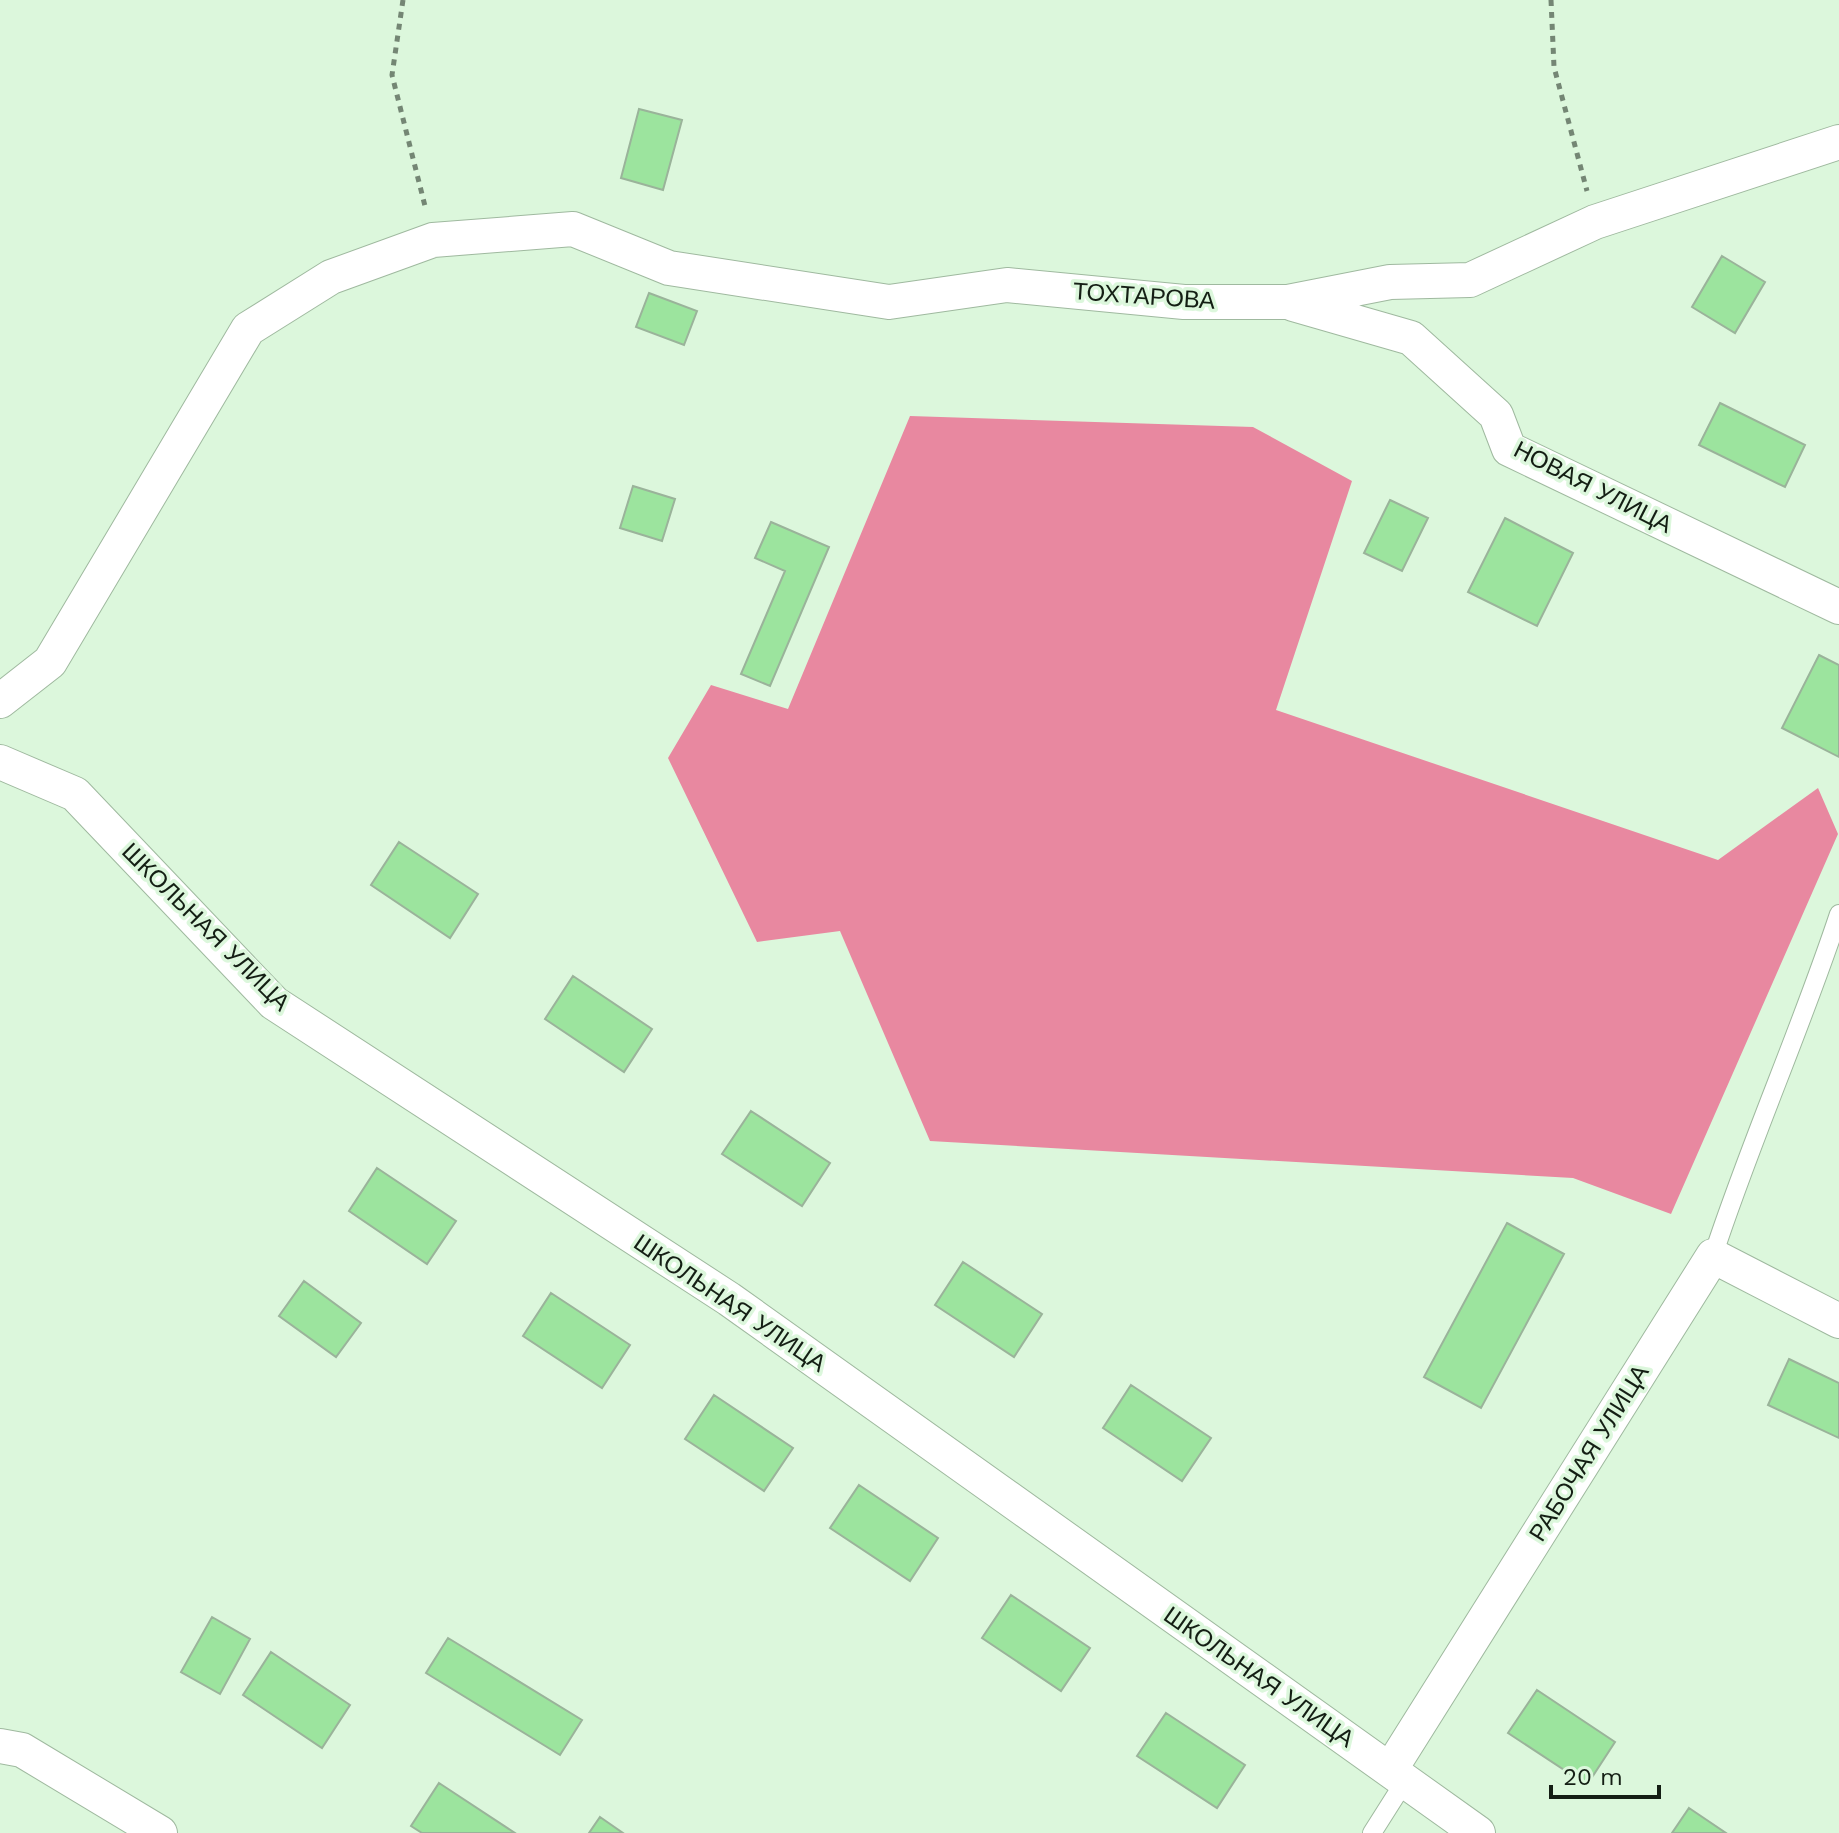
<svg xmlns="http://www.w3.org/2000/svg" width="1839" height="1833" font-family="'Work Sans',sans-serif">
<rect width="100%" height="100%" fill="#dcf7dc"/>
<path fill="#e888a0" d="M910,416L1253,427L1352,481L1276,710L1718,860L1818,788L1838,834L1671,1214L1573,1178L930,1141L840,931L757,942L668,758L711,685L788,709Z"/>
<path fill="#9ce49e" stroke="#9ab39a" stroke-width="2" d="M639,109L682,120L663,190L621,178Z
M1722,256L1765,282L1735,333L1692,307Z
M649,293L697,311L684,345L636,327Z
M1720,403L1805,445L1785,487L1699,445Z
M633,486L675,499L662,541L620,528Z
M1390,500L1428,518L1402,571L1364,553Z
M1505,518L1573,553L1537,626L1468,592Z
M771,522L829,547L770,686L741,674L785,571L755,558Z
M1819,655L1839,665V757L1782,728Z
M399,842L478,894L450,938L371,885Z
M573,976L652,1029L624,1072L545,1019Z
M751,1111L830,1163L802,1206L722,1154Z
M377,1168L456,1221L427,1264L349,1211Z
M1507,1223L1564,1254L1481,1408L1424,1377Z
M963,1262L1042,1314L1014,1357L935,1305Z
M304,1281L361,1323L336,1357L279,1316Z
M551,1293L630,1345L602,1388L523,1336Z
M1789,1359L1839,1383V1438L1768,1405Z
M1131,1385L1211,1438L1182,1481L1103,1428Z
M714,1395L793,1448L764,1491L685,1439Z
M859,1485L938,1538L910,1581L830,1528Z
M1011,1595L1090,1648L1061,1691L982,1638Z
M212,1617L250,1639L220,1694L181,1672Z
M448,1638L582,1720L560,1755L426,1673Z
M271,1652L350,1705L322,1748L243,1695Z
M1537,1690L1615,1742L1587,1785L1508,1733Z
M1166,1713L1245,1765L1217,1808L1137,1756Z
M439,1783L515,1833H422L411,1826Z
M1689,1808L1726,1833H1672Z
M600,1817L623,1833H589Z"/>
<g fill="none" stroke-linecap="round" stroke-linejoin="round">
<defs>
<path id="service" d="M1713,1256C1751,1140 1801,1029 1839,914
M1372,1833L1405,1781"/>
<path id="minor" d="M1293,304L1411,338L1496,415L1509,449L1839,607
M0,701L50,662L248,329L331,277L433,240L573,229L669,268L889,302L1007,285L1184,302H1288L1390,282L1470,280L1595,222L1839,142
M0,762L75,794L274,1003L729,1299L1478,1833
M0,1746L22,1750L160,1833
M1390,1770L1713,1256L1839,1321"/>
</defs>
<use href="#service" stroke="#9fb99f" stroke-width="20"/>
<use href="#minor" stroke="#9fb99f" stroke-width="36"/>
<path stroke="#748674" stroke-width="5" stroke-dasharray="6 6" stroke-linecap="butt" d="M403,0L392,75L425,206
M1551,0L1554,67L1587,191"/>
<use href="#service" stroke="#fff" stroke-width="18"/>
<use href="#minor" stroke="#fff" stroke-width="34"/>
</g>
<g text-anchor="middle" stroke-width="7" stroke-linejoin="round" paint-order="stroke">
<g font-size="24" fill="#141e14" stroke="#dcf7dc">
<text transform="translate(1144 296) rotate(4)" y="8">ТОХТАРОВА</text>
<text transform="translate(1593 487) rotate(27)" y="8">НОВАЯ УЛИЦА</text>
<text transform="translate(206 927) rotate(45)" y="8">ШКОЛЬНАЯ УЛИЦА</text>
<text transform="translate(730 1303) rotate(34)" y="8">ШКОЛЬНАЯ УЛИЦА</text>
<text transform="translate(1589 1453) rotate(-58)" y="8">РАБОЧАЯ УЛИЦА</text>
<text transform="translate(1259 1677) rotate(35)" y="8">ШКОЛЬНАЯ УЛИЦА</text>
</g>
</g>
<path d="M1551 1785v12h108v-12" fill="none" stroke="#141e14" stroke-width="4"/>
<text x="1563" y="1785" font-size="24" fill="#141e14" stroke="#dcf7dc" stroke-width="6" paint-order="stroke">20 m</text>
</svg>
